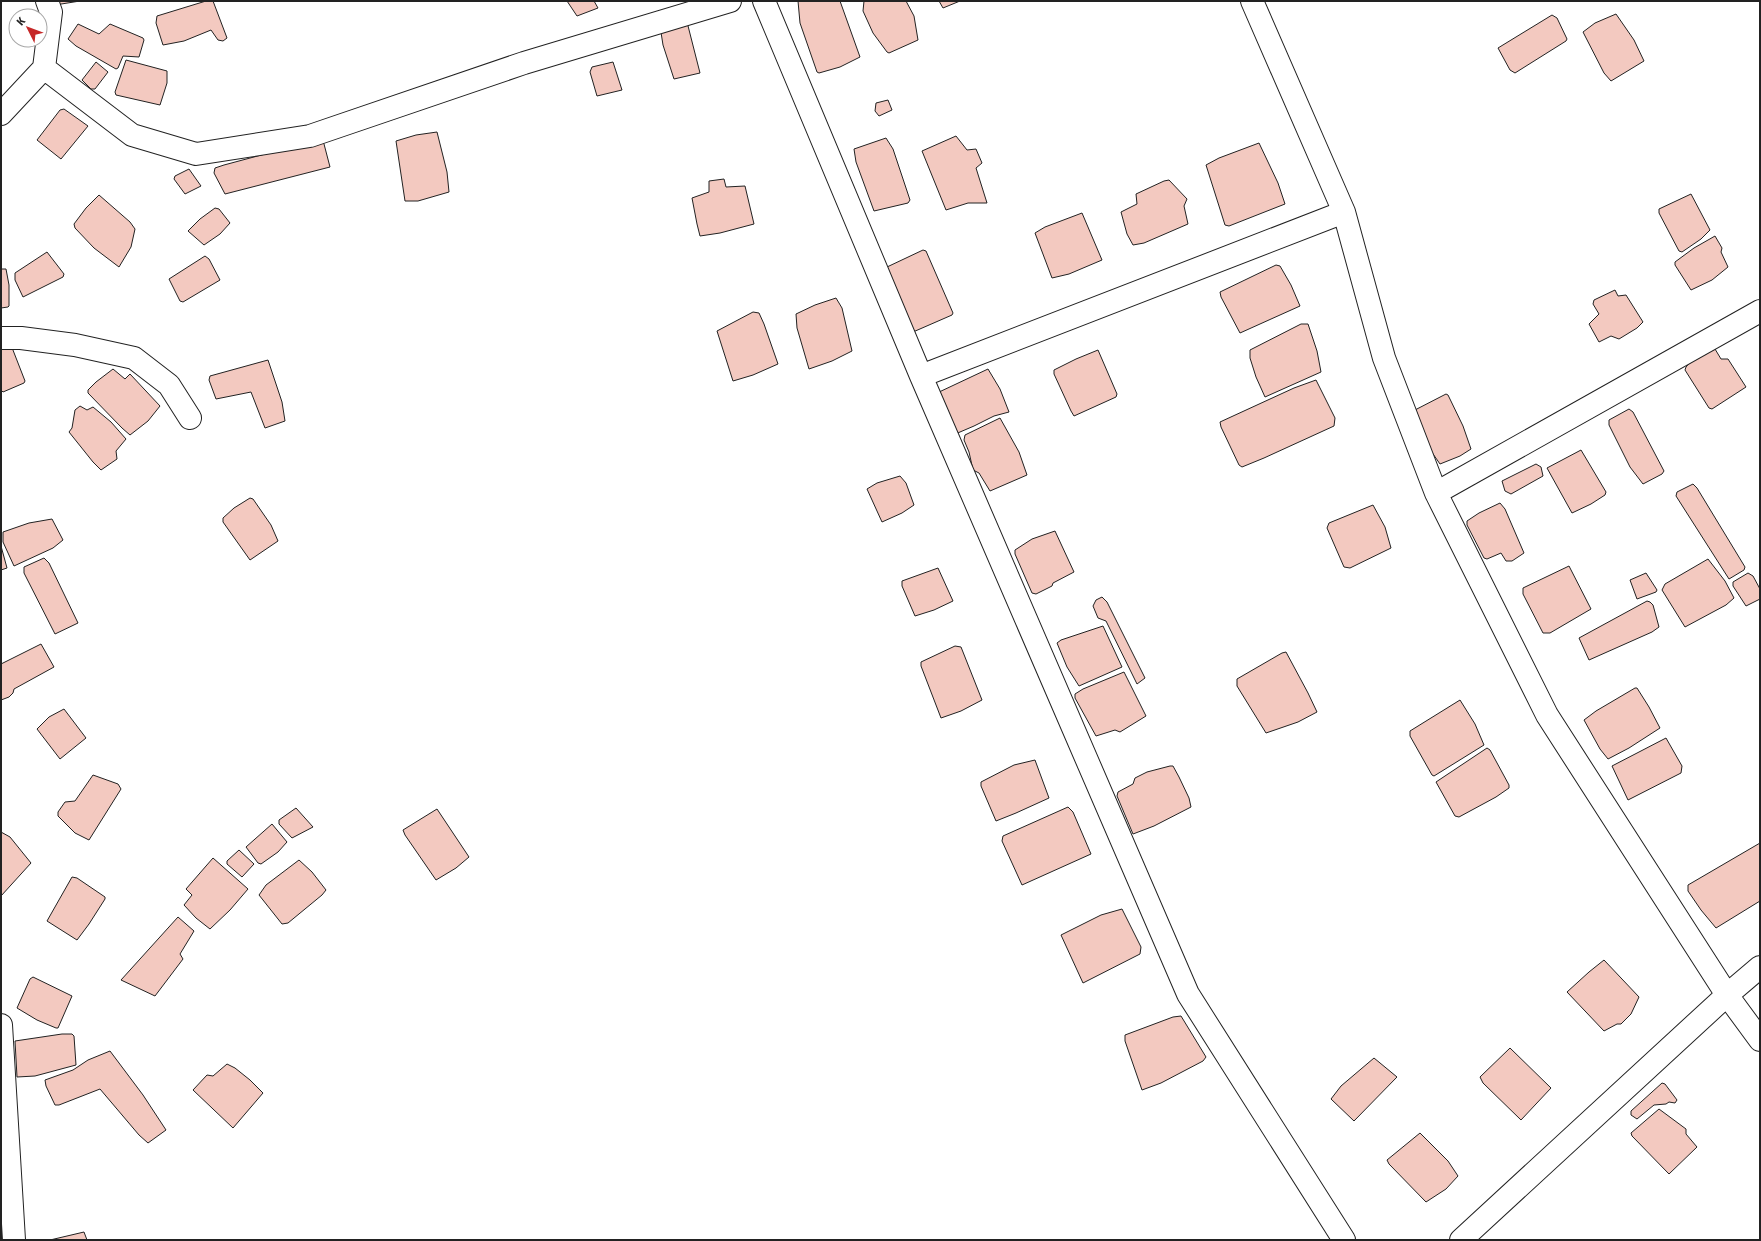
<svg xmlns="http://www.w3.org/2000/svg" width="1761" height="1241" font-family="'Fira Sans Condensed',sans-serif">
<rect width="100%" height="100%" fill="#fff"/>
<path fill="#f3c9c0" stroke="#222" d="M55,1H80L55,5Z
M206,1H213L227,38L223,41L218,40L211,30L184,41L163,45L156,23L157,16Z
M567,1H594L598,8L577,16Z
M798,1H840L860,57L840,67L819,73L817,72L800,23Z
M864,1H906L914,16L918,40L889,53L887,52L873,33L863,11Z
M939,1H960L943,8Z
M1616,14L1634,40L1644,61L1611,81L1604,73L1583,32L1595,23Z
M1552,15L1557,18L1567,39L1566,41L1515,73L1510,70L1498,48Z
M686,18L700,73L674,79L663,45L660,26Z
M78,24L99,34L110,24L143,38L144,40L139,57L123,56L118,68L116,69L76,46L68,39Z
M126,60L167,71V83L160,105L116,95L115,92Z
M96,62L108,72L95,89H91L82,80Z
M613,62L622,90L597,96L590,72L592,67Z
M888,100L892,110L879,116L875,111L876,103Z
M64,109L88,126L61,159L37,140L60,110Z
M437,132L447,172L449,192L418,201H405L396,141L416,135Z
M956,136L967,150L976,149L982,163L976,168L987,203H968L946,210L922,151Z
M886,138L893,149L910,200L908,203L874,211L856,162L854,149Z
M321,139L324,144L330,167L225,194L214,173L215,168L224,165Z
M1259,143L1278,183L1285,204L1229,226L1225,225L1206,165L1219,158Z
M189,169L201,186L185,194L174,179L175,176Z
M724,179L726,187L745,186L754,224L720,233L700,236L697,224L692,198L709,192V181Z
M1169,180L1187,199L1184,206L1188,224L1144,243L1133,245L1127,234L1121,212L1137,204L1136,194L1164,181Z
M1691,194L1710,230L1701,239L1682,252L1679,251L1659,213V209Z
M99,195L130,222L135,229L131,247L119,267L94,248L75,228L74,224L86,208Z
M215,208L219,209L230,223L220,234L204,245L188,231L200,219Z
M1082,213L1102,260L1069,274L1052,278L1035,233L1045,227Z
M1715,236L1722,248L1721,252L1728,267L1712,280L1691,290L1675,265V262L1694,248Z
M923,250L926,251L953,313L952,315L913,332L887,267Z
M47,252L64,274L63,277L23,297L15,280V273Z
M205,256L209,259L220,280L183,302L180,301L169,279Z
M1276,265L1280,266L1291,285L1300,306L1240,333L1221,297L1220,292Z
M1,269H6L9,285V306L8,307L1,308Z
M1615,290L1618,296L1626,295L1643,322L1637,328L1619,339L1611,336L1599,342L1589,324L1599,314L1593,304L1594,300Z
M836,298L842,308L852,351L832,361L809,369L797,328L796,314L815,305Z
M753,312L759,313L764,324L778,364L753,375L733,381L717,331Z
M1301,324H1308L1317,351L1321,372L1265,397L1256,377L1250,358V350Z
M11,345L25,381L24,383L3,392L1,390V346Z
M1715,349L1721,359H1728L1746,387L1712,409L1709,408L1685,370L1686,367L1693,359Z
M1098,350L1117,394L1116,397L1074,416L1071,411L1054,374V370L1076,359Z
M268,360L282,402L285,421L265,428L251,392L216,399L209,380L210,376Z
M113,369L125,379L130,374L160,406L148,421L130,435L122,428L88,393V390L96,382Z
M988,369L1000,389L1009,412L994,416L974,426L953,435L937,393Z
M1316,380L1335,418L1334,426L1264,458L1242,467L1239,465L1221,427L1220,422L1294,388Z
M1446,394L1448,395L1463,426L1471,449L1460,456L1440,464L1424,441L1413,411Z
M80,406L87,410L93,407L111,422L126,439L116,451L117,459L101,470L93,462L69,432L72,428L75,410Z
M1629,409L1633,412L1664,471L1662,474L1643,484L1630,467L1609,425V420Z
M1000,418L1019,452L1027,475L990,491L979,473L973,470L969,452L964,440L965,435Z
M1581,450L1606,492L1605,495L1591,504L1572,513L1547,468Z
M1536,464L1541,467L1543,476L1511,494L1505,491L1502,481Z
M900,476L906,483L914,505L902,513L882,522L867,489L877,483Z
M1693,484L1697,488L1745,567L1744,570L1729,579L1676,496L1677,492Z
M250,498L253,499L271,525L278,541L250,560L223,522V518L234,508Z
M1500,503L1505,509L1524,553L1512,561H1506L1501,553L1487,559L1484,558L1467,525V521L1479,513Z
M1373,505L1385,527L1391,548L1350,568L1344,567L1327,528L1329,523Z
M52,519L63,540L53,548L14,566L3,542V532L29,523Z
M1055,531L1074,572L1053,583L1052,586L1036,594L1032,593L1015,554V550L1032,539Z
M1,546L7,568L1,570Z
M44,558L49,563L78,623L55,634L24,573V567Z
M1708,559L1725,581L1734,598L1726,605L1685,627L1662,590L1665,584Z
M1569,566L1591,609L1550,633H1543L1523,594V588Z
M938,568L953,601L934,610L915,616L902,586V581Z
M1646,573L1657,590L1656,592L1637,599L1630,580Z
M1748,573L1753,576L1760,589V599L1746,606L1733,586V582Z
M1102,597L1107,602L1145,678L1137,684L1106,621L1098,618L1093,606L1096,600Z
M1647,601L1650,602L1653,605L1659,627L1652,632L1589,660L1579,638Z
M1103,626L1122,667L1079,686L1067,667L1057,643L1061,640Z
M41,644L54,667L14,689L13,693L9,697L1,700V664Z
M955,646L961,647L982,700L961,711L941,718L921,666V662Z
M1286,652L1308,693L1317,712L1298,722L1266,733L1237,686V679L1282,653Z
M1124,672L1146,716L1120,732L1115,730L1096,736L1075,698V694L1083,689Z
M1635,688H1637L1649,707L1660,728L1629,748L1608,759L1600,749L1584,720L1596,711Z
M1460,700L1475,724L1484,745L1434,776L1432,775L1410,736V731Z
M64,709L86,738L60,759L37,729L49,717Z
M1666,738L1682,766L1681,773L1628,800L1612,766Z
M1487,748L1490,750L1509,785V788L1496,797L1459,817L1455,816L1436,782Z
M1035,760L1049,798L1016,813L996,821L981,786V782L1014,765Z
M1170,766H1173L1179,777L1189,798L1191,807L1154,826L1133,834L1117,796L1118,792L1133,784L1135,778L1147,772Z
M93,775L118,784L121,789L89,840L75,833L58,816V812L65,802L75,801Z
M1068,807L1073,812L1091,854L1022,885L1002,841L1003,836Z
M296,808L313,827L292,838L279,824V820Z
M437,809L469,857L456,868L436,880L405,835L403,830Z
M272,824L287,842L278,852L261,864L258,863L246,847Z
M1,832L10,837L31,863L1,896Z
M1760,843V901L1716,928L1701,910L1688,891V885Z
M239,850L254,864L242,877L227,864V861Z
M213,858L248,889L230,910L210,929L196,918L184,905L192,895L186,889Z
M299,860L312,872L326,890L322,895L288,923L282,924L259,895L266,885Z
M72,877L77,878L105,897V899L89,924L77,940L47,921Z
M1122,909L1141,947L1140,954L1083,983L1061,935L1101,915Z
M178,917L194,931L180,954L183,959L155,996L121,980Z
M1604,960L1639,997L1631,1014L1621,1024H1617L1604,1031L1567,992L1589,972Z
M33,977L72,996L58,1028H56L37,1020L17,1008L30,979Z
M1181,1016L1206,1057L1203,1061L1161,1083L1142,1090L1125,1041V1035L1173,1017Z
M62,1034H72L74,1036L76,1065L35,1076L17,1077L15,1041Z
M1510,1048L1551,1088L1521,1120L1483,1083L1480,1077Z
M110,1051L143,1095L166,1130L148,1143L139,1135L100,1089L59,1105H55L46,1086L45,1080L73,1070L88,1060Z
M1374,1058L1397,1077L1354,1121L1331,1099L1341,1086Z
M227,1064L235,1068L250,1080L263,1093L233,1128L193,1090L207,1075L213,1076Z
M1662,1083L1665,1084L1677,1100L1675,1103L1669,1102L1666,1104L1654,1105L1637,1119L1631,1115V1111Z
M1659,1109L1686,1129V1134L1697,1147L1669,1174L1632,1136L1631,1133Z
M1420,1133L1448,1161L1458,1176L1446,1189L1426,1202L1389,1164L1387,1160Z
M84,1232L87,1240H50Z"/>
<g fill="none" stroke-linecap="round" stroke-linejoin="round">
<defs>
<path id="minor" d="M764,1L921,376L1188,994L1344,1240
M1252,1L1344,212L1384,358L1436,493L1547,715L1727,995L1760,1040
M44,68L51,12L47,1
M1,114L44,68L132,135L196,154L310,136L524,63L730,1
M1,338H21L75,345L134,358L169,385L190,418
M921,376L1344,212
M1436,493L1760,311
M1,1025L14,1240
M1461,1240L1727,995L1760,967"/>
</defs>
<use href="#minor" stroke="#222" stroke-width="24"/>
<use href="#minor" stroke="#fff" stroke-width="22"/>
</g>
<rect width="1761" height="1241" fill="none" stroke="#222222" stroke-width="4"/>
<g transform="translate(28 28) rotate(312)"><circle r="19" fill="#ffffff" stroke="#a7a7a7"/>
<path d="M0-3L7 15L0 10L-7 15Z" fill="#c62828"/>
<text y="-6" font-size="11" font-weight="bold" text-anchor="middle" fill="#222222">K</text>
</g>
</svg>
